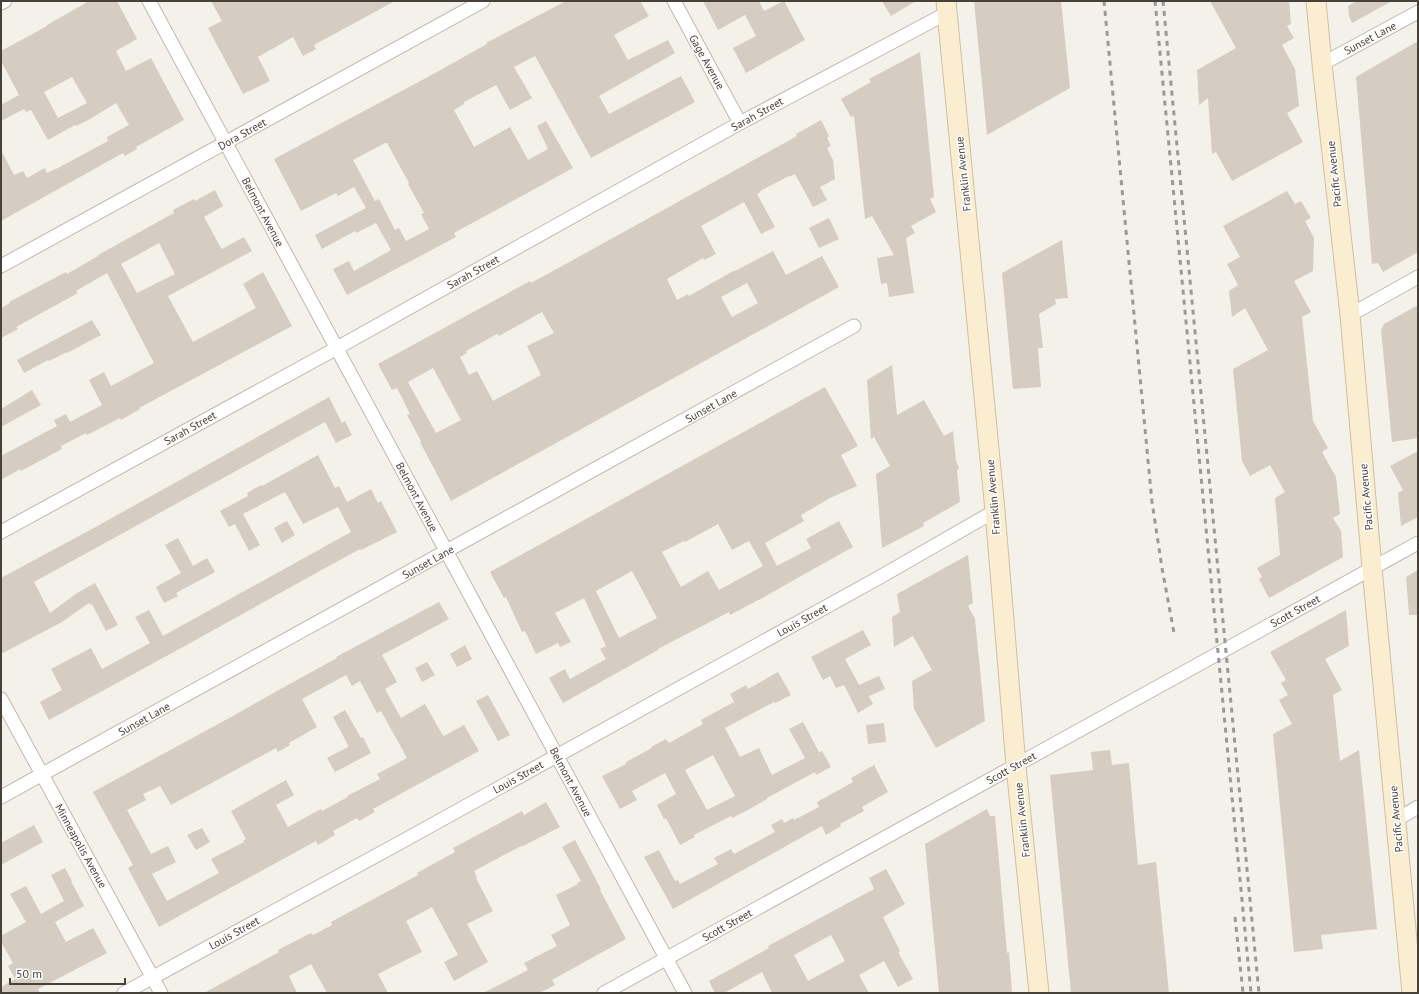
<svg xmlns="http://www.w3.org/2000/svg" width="1419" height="994" font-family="'PT Sans',sans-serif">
<rect width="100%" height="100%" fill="#f4f1eb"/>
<path fill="#d5ccc2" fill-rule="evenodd" d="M89,1H117L137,39L116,51L126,71L151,58L184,120L136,147L137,149L125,156L123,153L1,221V150L14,175L23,171L27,178L45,168L47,173L58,168L108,141L107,137L129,125L116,103L90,119L76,126L75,125L48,140L31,110L26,112L24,109L1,121V105L19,95L1,61V51L47,26V25ZM72,77L87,103L58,118L44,92Z
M211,1H395L314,45L316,49L303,56L293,37L258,57L270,81L243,94L208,28L222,21Z
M566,1H640L649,16L614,35L628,60L668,40L675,53L599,96L609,114L681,76L695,102L591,158L535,56L514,67L532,98L510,110L496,85L464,102V104L454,110L474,147L510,127L528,160L548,149L537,126L546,121L573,168L454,233L456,237L347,295L333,269L349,261L354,271L391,250L376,223L356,233L355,231L322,249L315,235L366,208L354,187L338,196L336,193L301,211L274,159L426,78L487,44L486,43ZM385,143H387L409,183L408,184L424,213L421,214L429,229L406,241L399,228L395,230L379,199L375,201L353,160Z
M703,1H759L764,11L784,1L805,40L746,73L733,48L756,36L745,15L718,30Z
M882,1H916L891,16Z
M974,1H1061L1070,88L987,135Z
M1210,1H1289L1291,24L1287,26L1294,38L1282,45L1295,69L1299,106L1287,113L1303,142L1232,181L1216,152L1212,154L1208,98L1199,105L1197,70L1236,48Z
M1357,1H1392L1352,23L1349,16L1348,6Z
M1418,41V252L1383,272L1378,263L1372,264L1356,77Z
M920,52L934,197L930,199L936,212L911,226L915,233L906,238L914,293L889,297L887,283L881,284L877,258L894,255L872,216L865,219L854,116L851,117L841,99L871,82L869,79Z
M821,120L829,136L827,138L831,146L827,148L833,160L835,179L820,187L827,200L813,207L795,174L789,177V176L760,191L761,192L757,194L775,227L761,234L744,202L701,226L716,254L704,260L703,258L667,279L677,300L688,294L689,296L735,270V271L773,251L786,275L822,256L839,287L451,501L420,442L421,441L407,415L410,414L397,388L392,390L378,364L530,281L531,283L573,260L797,136L796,134ZM747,283L758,303L732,317L721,297ZM542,312L554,333L527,346L541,375L493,401L477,371L469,375L460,357L467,353L466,351L497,334L499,336ZM433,368L461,420L436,433L408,382Z
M215,190L223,206L204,217L221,248L222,249L244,237L252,251L168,296L193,342L256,308L243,284L263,272L292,326L139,408L140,409L121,420L120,418L87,435L86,433L61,446L62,449L21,471L20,469L1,480V456L57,426L54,420L66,414L70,422L102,405L89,380L104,372L111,386L154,363L107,273L76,291L78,293L16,327L18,329L1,338V308L10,303L9,302L66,272L67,274L98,256V255L174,213L173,210L194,199L195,201ZM159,243L175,274L137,293L121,264Z
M1287,191L1295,204L1301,201L1311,218L1305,221L1314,238L1313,271L1294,281L1311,312L1302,317L1313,421L1328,448L1322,452L1336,477L1340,514L1333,518L1341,531L1343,557L1269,598L1259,579L1262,577L1257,568L1280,555L1275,498L1285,492L1270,465L1250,476L1242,461L1233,369L1268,350L1245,308L1232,317L1229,291L1238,285L1227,264L1240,257L1223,226Z
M829,218L839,239L819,248L809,228Z
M1062,240L1068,298L1055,299L1056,304L1039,314L1043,348H1038L1041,387L1013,389L1002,273Z
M1418,305V438L1392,442L1381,330L1384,324Z
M92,320L101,335L67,353V352L49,361L48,360L24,373L17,360Z
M892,365L897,415L924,400L944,436L953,431L956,461L959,468L957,470L960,502L923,523L924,526L882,548L876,474L890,466L874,437L871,439L867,380Z
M825,387L858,446L841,455L857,486L832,497L801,515L804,521L765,543L777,566L811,548L806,539L839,521L853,547L801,576L759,600H758L730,615L729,612L658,649V650L563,703L549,678L565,669L570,679L606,659L600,649L606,646L584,598L555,613L571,642L560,647L558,643L536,654L525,631L522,632L506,597L504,598L490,572ZM718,524L732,550L749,541L763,566L719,590L708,571L681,587L662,552L684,541L685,542ZM632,571L657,618L619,638L596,591Z
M32,390L41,405L1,427V409Z
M329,397L342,423L345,421L352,435L336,443L325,422L34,582L50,613L77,593L95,583L118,625L106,631L92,604L90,605L89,603L62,622L1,654V578L92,529Z
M1418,451V517L1401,526L1398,493L1403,490L1390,466Z
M318,455L335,488L339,486L347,502L371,489L378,503L381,501L397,532L361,550L360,549L327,567L183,647L49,720L40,702L62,690L51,669L91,648L102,669L150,643L135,617L149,610L163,636L351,532L338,507L303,524L285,492L243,514L260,545L249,551L235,524L229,527L220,511L248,496L247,493L261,485L262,486Z
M287,521L295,535L282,543L274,528Z
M178,538L193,566L207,558L215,572L176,593L178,596L164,603L156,587L181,573L165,545Z
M968,555L973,603L968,606L975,619L985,721L936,748L914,709L912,681L932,670L913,636L894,647L892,617L900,612L897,594Z
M1418,570V615H1409L1406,577Z
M439,602L449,619L382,655L397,682L385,689L401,718L425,704L442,734L444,736L464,725L479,751L373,809L375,812L359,821L357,818L333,831L335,835L318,845L316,841L159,927L128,868L133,865L93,792L231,717L286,686L337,658L336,657ZM346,675L352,686L360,681L377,713L381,711L407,758L377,774L380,779L347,796L348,797L322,811L321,809L288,827L276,805L294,795L286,780L231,811L246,839L243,840L244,842L211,859L219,873L167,901L152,874L176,862L168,846L151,854L127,810L146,800L143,794L160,786L171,805L276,748L278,752L290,745L289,743L317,727L302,699Z
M1346,610L1349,646L1325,659L1342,690L1333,695L1340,761L1359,750L1377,929L1321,935L1323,949L1294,952L1273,734L1292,724L1279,700L1288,695L1281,683L1286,680L1270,652Z
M863,630L871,645L845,659L859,685L879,676L885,689L869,696L873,704L858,713L844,685L836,688L830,676L823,680L811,657Z
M465,645L472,659L457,667L450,654Z
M427,662L435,675L422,682L415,668Z
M778,672L791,695L775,703L774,702L725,728L740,757L759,748L772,775L805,758L789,729L803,722L819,752L822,751L831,767L816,775L815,772L767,798V799L748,810L732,818L731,816L694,835L695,837L680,845L666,818L664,819L657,805L676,794L665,773L632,791L637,800L620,809L602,776L626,764V762L652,748L651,747L666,739L669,743L703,724L701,720L734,702L730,694L746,685L748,689ZM713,755L735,796L707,810L685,770Z
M488,695L510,735L498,741L476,701Z
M345,710L361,738L363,737L371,753L335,772L327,758L348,747V745L333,717Z
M884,723L886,742L868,744L866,725Z
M1110,750L1112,765L1129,763L1138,865L1156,862L1169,993H1071L1050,775L1093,770L1091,752Z
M874,765L888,792L862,807L864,811L840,824L841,826L826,835L822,826L673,909L644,857L659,850L675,881L678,880L680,884L718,864L714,858L731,849L734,854L775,832L771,825L782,819L784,823L793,818L794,820L819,807L817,802L853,782L851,778Z
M546,802L560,827L521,847V846L474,871L477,877L476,878L493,911L467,924L488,962L454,981L444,962L458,955L432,907L406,921L422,952L378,974L388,993H327L311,964L289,976L297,993H204L279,952L278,950L311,933L313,935L332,925L331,922L418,875L417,873L455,852L453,848L522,811L524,815Z
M987,809L990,816H995L1007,953L1009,952L1012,993H939L925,844Z
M34,825L43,842L1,865V843Z
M202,828L210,842L196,850L187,835Z
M575,840L601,889L600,890L626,939L552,980L555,985L539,993H483L528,970L524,963L557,946L551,935L570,925L556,895L578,884L577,883L581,881L562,847Z
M65,868L72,881H71L84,906L55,922L66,942L93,928L107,953L38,989L40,993H1V987L15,979L8,966L13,963L1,942V936L26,922L10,894L26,886L41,914L64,901L51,875Z
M886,869L905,904L883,917L900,951L898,952L913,979L898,987L884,961L859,975L869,993H772L762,972L724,993H715L709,981L769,948L768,946L874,889L869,878ZM831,935L845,961L808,981L794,955Z"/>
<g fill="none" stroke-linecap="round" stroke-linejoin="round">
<defs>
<path id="street" d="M149,1L685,993
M674,1L740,123
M1,3L5,1
M1322,64L1418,12
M1,266L483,1
M1350,315L1418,277
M1,532L337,348L740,123L947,13
M1,699L161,993
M1,797L854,326
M1396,820L1418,807
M124,993L403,841L880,577L995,511
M604,993L1418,543"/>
<path id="secondary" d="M946,1L995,511L1016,766L1039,993
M1316,1L1322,64L1350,315L1372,568L1412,993"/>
</defs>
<use href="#street" stroke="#bfb8af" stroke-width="15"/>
<use href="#secondary" stroke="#cfc0a0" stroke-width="21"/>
<use href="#street" stroke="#fff" stroke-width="13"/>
<use href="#secondary" stroke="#faedd0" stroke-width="19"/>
<path stroke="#999" stroke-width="3" stroke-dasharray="5 5" stroke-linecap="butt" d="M1104,1L1152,502L1162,568L1174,633
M1155,1L1251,993
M1163,1L1259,993
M1235,917L1243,993"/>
</g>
<g text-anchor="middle" stroke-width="3" stroke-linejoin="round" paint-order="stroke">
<g font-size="11" fill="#48413a" stroke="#fff">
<text transform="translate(1370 38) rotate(-28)" y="4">Sunset Lane</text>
<text transform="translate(707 62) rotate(61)" y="4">Gage Avenue</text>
<text transform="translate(757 114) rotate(-29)" y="4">Sarah Street</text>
<text transform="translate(242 134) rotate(-29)" y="4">Dora Street</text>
<text transform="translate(963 174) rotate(-96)" y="4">Franklin Avenue</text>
<text transform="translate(1334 174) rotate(-96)" y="4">Pacific Avenue</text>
<text transform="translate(263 212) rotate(62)" y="4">Belmont Avenue</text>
<text transform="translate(473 272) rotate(-29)" y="4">Sarah Street</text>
<text transform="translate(711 406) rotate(-29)" y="4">Sunset Lane</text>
<text transform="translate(190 428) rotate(-29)" y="4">Sarah Street</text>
<text transform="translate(417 497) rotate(62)" y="4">Belmont Avenue</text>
<text transform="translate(993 497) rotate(-95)" y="4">Franklin Avenue</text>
<text transform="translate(1366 497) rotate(-95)" y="4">Pacific Avenue</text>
<text transform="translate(428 562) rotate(-29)" y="4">Sunset Lane</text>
<text transform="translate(1295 611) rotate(-29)" y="4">Scott Street</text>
<text transform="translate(802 620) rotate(-29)" y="4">Louis Street</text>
<text transform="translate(144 719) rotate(-29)" y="4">Sunset Lane</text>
<text transform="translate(1011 768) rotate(-29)" y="4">Scott Street</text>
<text transform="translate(518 777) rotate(-29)" y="4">Louis Street</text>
<text transform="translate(571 782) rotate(62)" y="4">Belmont Avenue</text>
<text transform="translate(1396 819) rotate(-95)" y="4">Pacific Avenue</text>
<text transform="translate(1022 820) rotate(-96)" y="4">Franklin Avenue</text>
<text transform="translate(81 846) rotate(61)" y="4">Minneapolis Avenue</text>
<text transform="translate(727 925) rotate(-29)" y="4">Scott Street</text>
<text transform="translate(234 933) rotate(-29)" y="4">Louis Street</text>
</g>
</g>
<rect width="1419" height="994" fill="none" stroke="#48413a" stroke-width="4"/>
<path d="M10 978v6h115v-6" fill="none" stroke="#48413a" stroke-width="2"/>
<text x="16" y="978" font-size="12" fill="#48413a" stroke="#ffffff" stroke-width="3" paint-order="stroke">50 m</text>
</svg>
